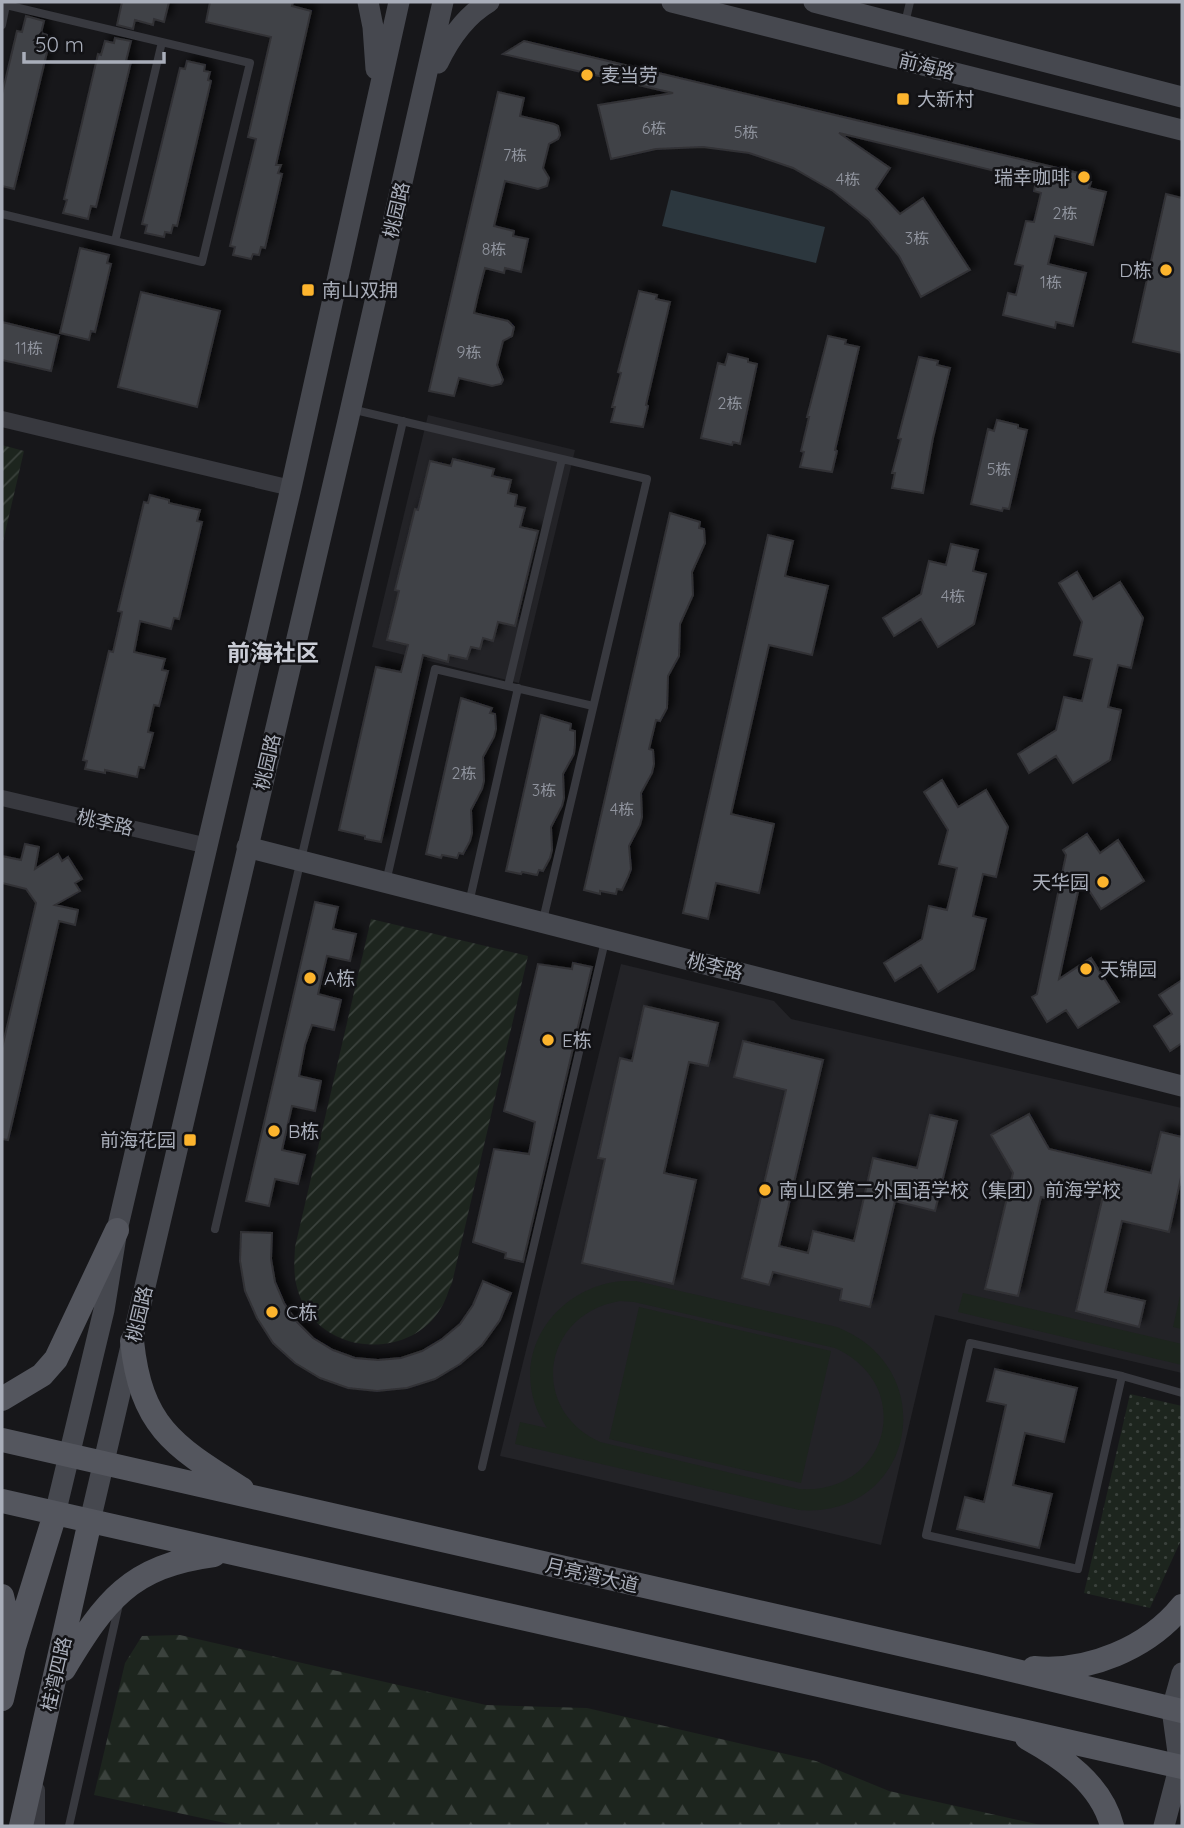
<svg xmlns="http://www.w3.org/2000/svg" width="1184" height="1828" font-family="Quicksand,'Noto Sans SC',sans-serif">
<defs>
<pattern id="grass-dots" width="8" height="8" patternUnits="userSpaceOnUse" patternTransform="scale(1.75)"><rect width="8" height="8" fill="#1d251e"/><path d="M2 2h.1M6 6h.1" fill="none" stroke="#3b423d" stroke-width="1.8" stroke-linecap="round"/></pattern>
<pattern id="forest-firs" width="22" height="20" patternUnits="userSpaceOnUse" patternTransform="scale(1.75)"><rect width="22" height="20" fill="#1d251e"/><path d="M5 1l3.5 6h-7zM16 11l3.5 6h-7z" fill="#3b423d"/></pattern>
<pattern id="garden-furrows" width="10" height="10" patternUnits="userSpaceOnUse" patternTransform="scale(1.75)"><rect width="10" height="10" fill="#1d251e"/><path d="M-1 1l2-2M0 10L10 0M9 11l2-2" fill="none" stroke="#3b423d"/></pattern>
<filter id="shadow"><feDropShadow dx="6" dy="-6" stdDeviation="3.5" flood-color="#0009"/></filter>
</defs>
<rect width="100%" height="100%" fill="#17171a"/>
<path fill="#232327" d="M428,415L575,450L519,683L372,647Z
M621,964L774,1001L791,1019L1182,1108V1373L935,1315L881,1545L500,1456Z"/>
<path fill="url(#grass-dots)" d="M1130,1394L1182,1406V1538L1150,1608L1084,1593Z"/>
<path fill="url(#forest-firs)" d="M180,1635L486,1705L587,1708L816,1761L889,1791L1045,1826H239L94,1795L125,1663L142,1636Z"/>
<path fill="url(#garden-furrows)" d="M2,445L24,451L2,546Z
M371,919L528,956L452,1283C448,1291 446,1301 441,1308C411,1360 324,1356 301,1299C293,1281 294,1266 295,1247Z"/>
<path fill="#1d251e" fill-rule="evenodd" d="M621,1281H636L837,1327C945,1370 913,1519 799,1510L515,1444L520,1422L547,1428C504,1364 549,1289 621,1281ZM620,1301L634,1302L835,1348C917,1385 889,1495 799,1489L600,1442C528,1409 542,1314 620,1301Z
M1182,1287V1329L1173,1327Z
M963,1293L1182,1344V1365L958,1312Z
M639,1307L831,1351L801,1483L609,1439Z"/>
<path fill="#2c373e" d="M671,190L825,227L816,263L662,226Z"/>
<path fill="#414247" stroke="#313136" stroke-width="2" filter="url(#shadow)" d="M122,2H169L164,22L154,19L153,25L135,20L133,29L117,25Z
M210,2H293L292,6L311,11L276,165H281L278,173L282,174L265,248L261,247L259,255L253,254L251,259L233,255L235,247L230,246L256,139L248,137L271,37L206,22Z
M26,16L44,21L41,33L47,35L45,43L49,44L14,189L2,186V94L17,31L22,32Z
M115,38L131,41L126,61L131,62L96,207L91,206L88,219L63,213L67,200L64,199L98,54L101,55L105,41L114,43Z
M524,41L1087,175L1086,181L1091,182L1089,188L1106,192L1093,245L1055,236L1048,264L1086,273L1073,326L1056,322L1055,328L1003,315L1008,293L1016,295L1023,266L1015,264L1026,221L1034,222L1041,193L1034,191L1036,181L839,133L890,168L876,189L900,214L923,198L970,270L921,297L899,256L869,220L833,191L793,168L749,153L703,147L656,149L611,159L598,105L673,93L503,54Z
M187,61L205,65L204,71L210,72L208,80L211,81L177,226L173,225L171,233L165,232L164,237L145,233L147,225L142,224L180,68L185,69Z
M498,92L524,98L520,116L554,124L558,126L560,135L558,139L549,144L543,168L549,178L547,186L538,189L505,181L494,226L514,231L513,236L528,239L521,272L505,268L504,273L485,268L478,295L474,313L508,321L514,327L512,336L503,341L497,365L503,380L501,384L492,386L459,378L454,396L429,391Z
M1166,194L1182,198V353L1133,342Z
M80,248L109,255L107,263L111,264L95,332L91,331L89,340L60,333Z
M639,291L657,295L656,299L670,302L646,405L648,406L643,427L611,422L615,407H612L621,373L618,372Z
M141,292L220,311L197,407L118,387Z
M2,322L59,336L51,371L2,360Z
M828,336L846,340L845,344L859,347L835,450L837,451L832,472L800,467L804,452L801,451L809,417H807Z
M728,354L748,359V362L757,364L740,444L733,442L732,445L701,438L718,363L725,365Z
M919,357L938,361L937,365L950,368L933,438L923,493L892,488L895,473H892L901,439L898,438Z
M997,420L1018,425V428L1027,430L1009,509L1003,508L1002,511L971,504L988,429L994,431Z
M453,459L494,469L492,476L511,480L508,493L517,495L515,506L525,508L520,527L538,531L515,626L498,622L493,641L483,638L480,649L471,647L467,659L449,655L448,662L423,655L381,842L365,839V836L339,830L376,667L401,672L408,645L387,640L399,591L395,590L415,509L418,510L430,461L451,466Z
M150,495L169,500V503L200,510L197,521L202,522L179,619L174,618L171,629L140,621L134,652L165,659L162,670L168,671L159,706L154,705L148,732L153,733L144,768L139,767L137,777L105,770V773L85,769L87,761L83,760L109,651L113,652L122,612L118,611L144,502L148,503Z
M670,513L700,522L699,528L704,529L705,543L692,572L693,595L680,624L679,656L668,676L667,708L660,721L656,720L649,749L653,750L654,764L652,773L641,793L642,817L640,825L629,846L631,869L628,877L622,890L617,889L616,894L600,891V894L584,890Z
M768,535L793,541L785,576L828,586L812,655L769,645L731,814L774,824L759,893L716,883L708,919L683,913Z
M951,544L978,550L973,571L986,574L974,624L938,647L921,619L894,636L883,618L921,594L929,561L946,565Z
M1077,572L1093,599L1120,582L1143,618L1131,668L1118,665L1108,707L1121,710L1110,760L1073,783L1056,756L1029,773L1018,754L1056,730L1064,697L1082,701L1092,659L1074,655L1082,622L1059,583Z
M461,698L492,708L490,713L495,714L496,729L494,737L483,757L484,781L482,789L471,810L472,833L470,841L463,854L459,853L457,858L442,855L441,858L426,854Z
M541,715L571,724L570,730L575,731V745L574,754L563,774L564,798L562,806L551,827L552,850L550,858L543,871L539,870L537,875L522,872L521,874L506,871Z
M942,780L958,807L986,790L1008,827L996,877L983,874L973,916L986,919L974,969L938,992L921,965L895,981L884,963L922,939L929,906L947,910L957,868L939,864L948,830L924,792Z
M1087,834L1100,853L1118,840L1144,881L1101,909L1081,878L1059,979L1091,958L1119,1002L1078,1028L1066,1010L1047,1022L1032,997L1037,994L1066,855L1063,850Z
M25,844L39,847L35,869L58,854L62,861L68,857L82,879L75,883L80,891L55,905L78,910L75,925L59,921L8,1140L2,1139V1048L36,903L26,889L2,883V856L21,860Z
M315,902L338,907L333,929L356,934L350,961L327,956L318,994L341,1000L334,1030L312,1025L305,1045L299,1076L321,1081L315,1111L292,1106L282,1150L305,1155L298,1184L275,1179L269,1206L246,1201Z
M573,963L592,967L523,1262L505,1258L506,1253L473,1242L494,1149L529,1154L535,1122L504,1111L538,964L572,969Z
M1182,980V1043L1170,1051L1154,1026L1172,1014L1159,995Z
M644,1006L718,1023L708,1066L689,1062L664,1173L696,1180L673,1284L582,1263L605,1159L598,1158L620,1058L632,1061Z
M743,1041L823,1060L779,1246L808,1253L813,1231L854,1241L873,1158L917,1168L930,1115L957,1121L935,1211L895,1201L870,1307L840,1300L842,1289L773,1272L769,1285L742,1278L786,1090L734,1077Z
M1029,1114L1049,1149L1151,1173L1161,1132L1182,1137V1173L1169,1232L1122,1221L1105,1292L1145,1301L1139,1327L1076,1311L1103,1196L1053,1184L1050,1199L1041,1197L1018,1296L985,1289L1013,1173L991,1135Z
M241,1232L272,1233L271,1259L275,1282L284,1303L297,1322L313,1338L333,1350L355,1358L378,1360L401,1358L422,1351L442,1339L460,1324L473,1305L483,1281L511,1293L500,1320L482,1345L460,1364L435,1379L407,1388L377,1391L348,1388L320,1378L295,1363L273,1343L257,1318L245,1291L240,1261Z
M995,1369L1077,1388L1064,1442L1025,1433L1013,1485L1052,1494L1039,1548L957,1529L965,1497L984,1502L1006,1405L987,1401Z"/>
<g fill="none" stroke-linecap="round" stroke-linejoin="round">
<path stroke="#38393f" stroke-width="8" d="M2,4L250,63L202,262L2,214
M905,23L910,2
M2,25L6,5
M115,241L162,42
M351,409L647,479L543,920
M508,686L562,459
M386,882L435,669L593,706
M469,903L518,688
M215,1229L403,421
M1122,1376L1078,1569L926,1535L970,1343L1122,1376L1182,1393
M482,1467L605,941
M69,1826L119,1604"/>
<path stroke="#38393f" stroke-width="16" d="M2,419L291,488
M2,798L208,846
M37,1790V1826"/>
<path stroke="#46484f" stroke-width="21" d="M368,2L373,27L376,69
M672,2L1182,130
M814,2L1182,97
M438,63C450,38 465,16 489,2
M247,847L1182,1086
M55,1514L104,1310L117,1230L291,488L399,2
M90,1521L347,425L443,2
M1180,1767L1172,1709L1182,1673
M1164,1826L1182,1757"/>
<path stroke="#54565e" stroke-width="24" d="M132,1341C141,1427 174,1446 242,1489
M2,1399L42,1375L56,1359L117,1230
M2,1440L983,1663L1182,1711
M2,1501L1182,1767
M2,1596L14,1646
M1034,1668C1088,1673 1148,1648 1182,1606
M64,1669C105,1601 130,1566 214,1555
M2,1699L14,1647L55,1514
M1027,1738C1063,1758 1101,1784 1112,1826
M21,1826L90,1521"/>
</g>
<g fill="#fcb42d" stroke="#121215" stroke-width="2.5">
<circle cx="587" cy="75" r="7"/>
<rect x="896" y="92" width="14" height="14" rx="3.5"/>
<circle cx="1084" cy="177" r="7"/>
<circle cx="1166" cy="270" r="7"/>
<rect x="301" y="283" width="14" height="14" rx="3.5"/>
<circle cx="1103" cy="882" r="7"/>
<circle cx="1086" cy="969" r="7"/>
<circle cx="310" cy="978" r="7"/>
<circle cx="548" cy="1040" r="7"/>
<circle cx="274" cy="1131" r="7"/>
<rect x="183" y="1133" width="14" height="14" rx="3.5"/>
<circle cx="765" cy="1190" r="7"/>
<circle cx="272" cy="1312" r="7"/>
</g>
<g text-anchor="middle" stroke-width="5" stroke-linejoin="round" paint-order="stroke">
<g font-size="16" fill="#8f939d">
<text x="654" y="134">6栋</text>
<text x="746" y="138">5栋</text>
<text x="515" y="161">7栋</text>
<text x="848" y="185">4栋</text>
<text x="1065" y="219">2栋</text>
<text x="917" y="244">3栋</text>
<text x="494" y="255">8栋</text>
<text x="1051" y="288">1栋</text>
<text x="29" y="354">11栋</text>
<text x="469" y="358">9栋</text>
<text x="730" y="409">2栋</text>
<text x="999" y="475">5栋</text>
<text x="953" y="602">4栋</text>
<text x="464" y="779">2栋</text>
<text x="544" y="796">3栋</text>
<text x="622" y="815">4栋</text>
</g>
<g font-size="19" fill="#a9aeba" stroke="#121215">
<text transform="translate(927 66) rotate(14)" y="7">前海路</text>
<text transform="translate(396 210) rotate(-77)" y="7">桃园路</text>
<text transform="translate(267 762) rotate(-77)" y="7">桃园路</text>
<text transform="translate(105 822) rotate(13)" y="7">桃李路</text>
<text transform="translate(715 966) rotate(14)" y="7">桃李路</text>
<text transform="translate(139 1314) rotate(-77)" y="7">桃园路</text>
<text transform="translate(592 1575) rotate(13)" y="7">月亮湾大道</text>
<text transform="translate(56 1674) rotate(-77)" y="7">桂湾四路</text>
</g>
<g font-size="19" fill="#a9aeba" stroke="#121215" text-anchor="start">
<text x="601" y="82">麦当劳</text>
<text x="917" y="106">大新村</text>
<text x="1070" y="184" text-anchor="end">瑞幸咖啡</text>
<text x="1152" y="277" text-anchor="end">D栋</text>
<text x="322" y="297">南山双拥</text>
<text x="1089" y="889" text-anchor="end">天华园</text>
<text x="1100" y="976">天锦园</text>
<text x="324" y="985">A栋</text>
<text x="562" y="1047">E栋</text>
<text x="288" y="1138">B栋</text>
<text x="176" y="1147" text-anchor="end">前海花园</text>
<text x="779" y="1197">南山区第二外国语学校（集团）前海学校</text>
<text x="286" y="1319">C栋</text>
</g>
<g font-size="23" font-weight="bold" fill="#cacdd6" stroke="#121215">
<text x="273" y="661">前海社区</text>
</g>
</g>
<rect width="1184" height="1828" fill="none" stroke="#a9aeba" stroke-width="7"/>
<path d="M24 52v10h140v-10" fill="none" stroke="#a9aeba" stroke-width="3.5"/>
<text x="35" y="52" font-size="21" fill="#a9aeba" stroke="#121215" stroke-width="5" paint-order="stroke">50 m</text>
</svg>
